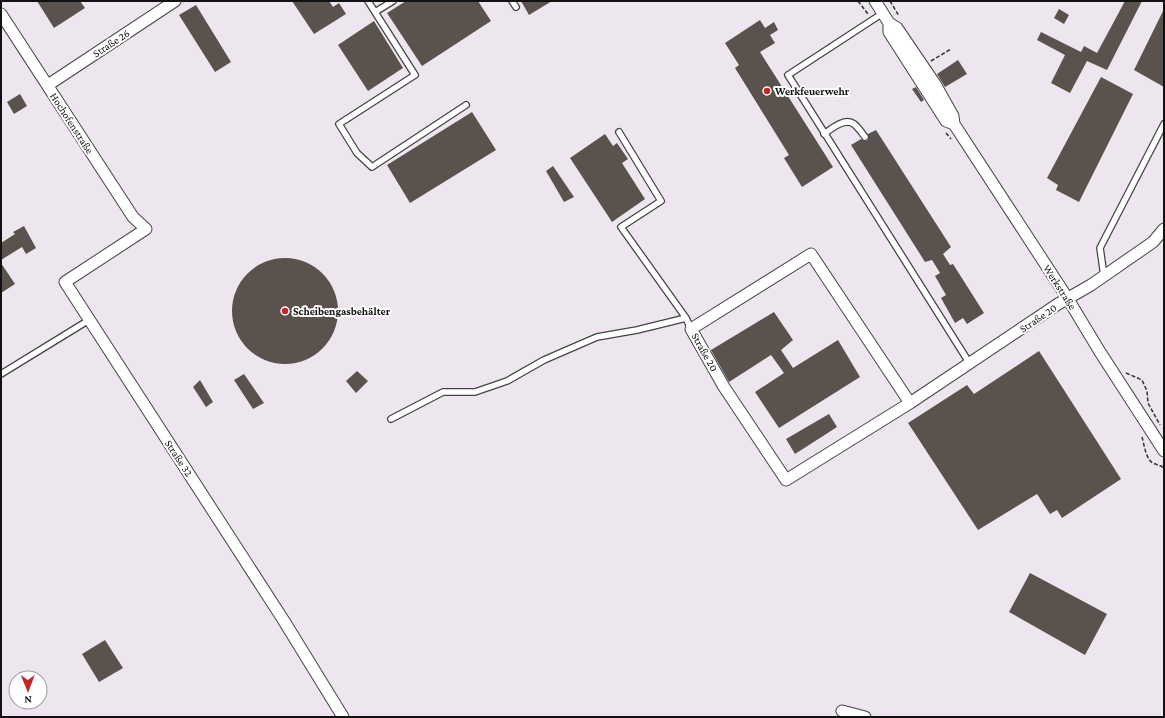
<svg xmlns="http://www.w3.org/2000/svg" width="1165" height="718" font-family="'Crimson Pro',serif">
<rect width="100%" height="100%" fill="#fffdf5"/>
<path fill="#eee6ef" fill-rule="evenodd" d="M1,1H1164V717H1ZM16,678H40V702H16Z"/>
<path fill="#5a524d" d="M37,1H80L85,8L54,28Z
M292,1H329L333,7L339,3L346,14L314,34Z
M406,1H478L491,21L422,66L387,13Z
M521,1H552L529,15Z
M1125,1H1142L1107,70L1087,61L1070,93L1051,83L1065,55L1037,40L1041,32L1081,52L1084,46L1097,53Z
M196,5L231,62L215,72L179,15Z
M1059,9L1069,15L1064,24L1054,18Z
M1164,9V87L1134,70Z
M760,20L765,28L774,22L778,30L770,35L775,43L760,52L833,167L802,187L784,158L789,155L735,68L739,65L725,43Z
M374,21L403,68L368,91L338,45Z
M958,60L967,74L945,87L937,74Z
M1101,77L1133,94L1079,202L1056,190L1058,185L1047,178Z
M916,87L924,100L921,102L912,89Z
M20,94L27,106L14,114L7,102Z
M472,112L496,150L410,203L387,165Z
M876,130L951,247L943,254L950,265L953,264L984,313L967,324L963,318L955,323L941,298L946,295L935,276L940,273L932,260L925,262L851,145L861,139L864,141H867L869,138L868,134Z
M605,134L613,146L617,143L628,159L622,163L645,199L612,222L570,158Z
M553,166L574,197L564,202L546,171Z
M24,226L36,248L26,254L22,247L1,260V243L15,234L13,232Z
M232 311a53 53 0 1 1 106 0a53 53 0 1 1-106 0Z
M1,263L15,284L1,293Z
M774,312L793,340L781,350L793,368L838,340L860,377L779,428L755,392L784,373L771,355L729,382L711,350Z
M1039,351L1121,479L1062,518L1057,510L1050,514L1037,494L978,530L908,423L967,385L974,394Z
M357,371L368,381L356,393L346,381Z
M244,374L264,403L253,409L234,380Z
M200,380L213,402L206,407L193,387Z
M829,414L837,427L795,454L786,439Z
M1030,573L1107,614L1085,655L1009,612Z
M105,640L123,668L99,682L82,654Z"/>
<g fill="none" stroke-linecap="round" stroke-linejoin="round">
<defs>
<path id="service" d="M368,1L415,75L339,124L357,153L372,167L466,105
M512,1L516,7
M375,12L393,1
M883,13L788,75L970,364
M619,132L661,201L621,227L686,318L691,329
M824,134C831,129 845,117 854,124C858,127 862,133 865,137
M1104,276L1100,248L1164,124
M1,374L89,320
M391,419L443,392H475L507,381L544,360L597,337L637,330L686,318"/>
<path id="minor" d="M875,1L889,23L897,28L935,84L953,116L954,124L1068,299L1100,352L1164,451
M1,14L133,217L146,229L65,282L284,621L343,717
M889,23V32L946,121L954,124
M48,85L175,1
M910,403L811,254L691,329L724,387L786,480L910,403L1058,304L1091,285L1153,242L1164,229
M842,711L865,717"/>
</defs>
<use href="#service" stroke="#444" stroke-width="8"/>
<use href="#minor" stroke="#444" stroke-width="13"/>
<path stroke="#333" stroke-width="1.5" stroke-dasharray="4 2" stroke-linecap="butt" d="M858,1L868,14
M890,1L899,16
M931,61L951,49
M946,133L951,139
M1126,373L1142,380L1147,391L1148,403L1160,425
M1142,437C1144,444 1146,460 1153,463C1157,465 1160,465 1164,468"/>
<use href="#service" stroke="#fff" stroke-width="5.5"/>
<use href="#minor" stroke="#fff" stroke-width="11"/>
</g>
<g fill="#c4262e" stroke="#fff" stroke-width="1.5">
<circle cx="767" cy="91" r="4"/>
<circle cx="285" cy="311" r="4"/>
</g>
<g text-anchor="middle" stroke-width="4" stroke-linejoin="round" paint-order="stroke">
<g font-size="11" fill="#111" stroke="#fff">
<text transform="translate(111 43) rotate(-33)" y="4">Straße 26</text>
<text transform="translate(72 123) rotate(57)" y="4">Hochofenstraße</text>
<text transform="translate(1060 287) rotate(57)" y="4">Werkstraße</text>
<text transform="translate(1038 318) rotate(-34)" y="4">Straße 20</text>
<text transform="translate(705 352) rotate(61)" y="4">Straße 20</text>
<text transform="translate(179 458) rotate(57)" y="4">Straße 32</text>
</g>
<g font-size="11" font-weight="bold" fill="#111" stroke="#fff" text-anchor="start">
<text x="775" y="95">Werkfeuerwehr</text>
<text x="293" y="315">Scheibengasbehälter</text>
</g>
</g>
<rect width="1165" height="718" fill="none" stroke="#111111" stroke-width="4"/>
<g transform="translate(28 690) rotate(179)"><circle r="19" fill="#ffffff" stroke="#a0a0a0"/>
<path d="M0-3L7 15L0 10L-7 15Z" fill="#c4262e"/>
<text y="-6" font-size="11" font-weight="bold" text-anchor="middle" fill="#111111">N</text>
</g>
</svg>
